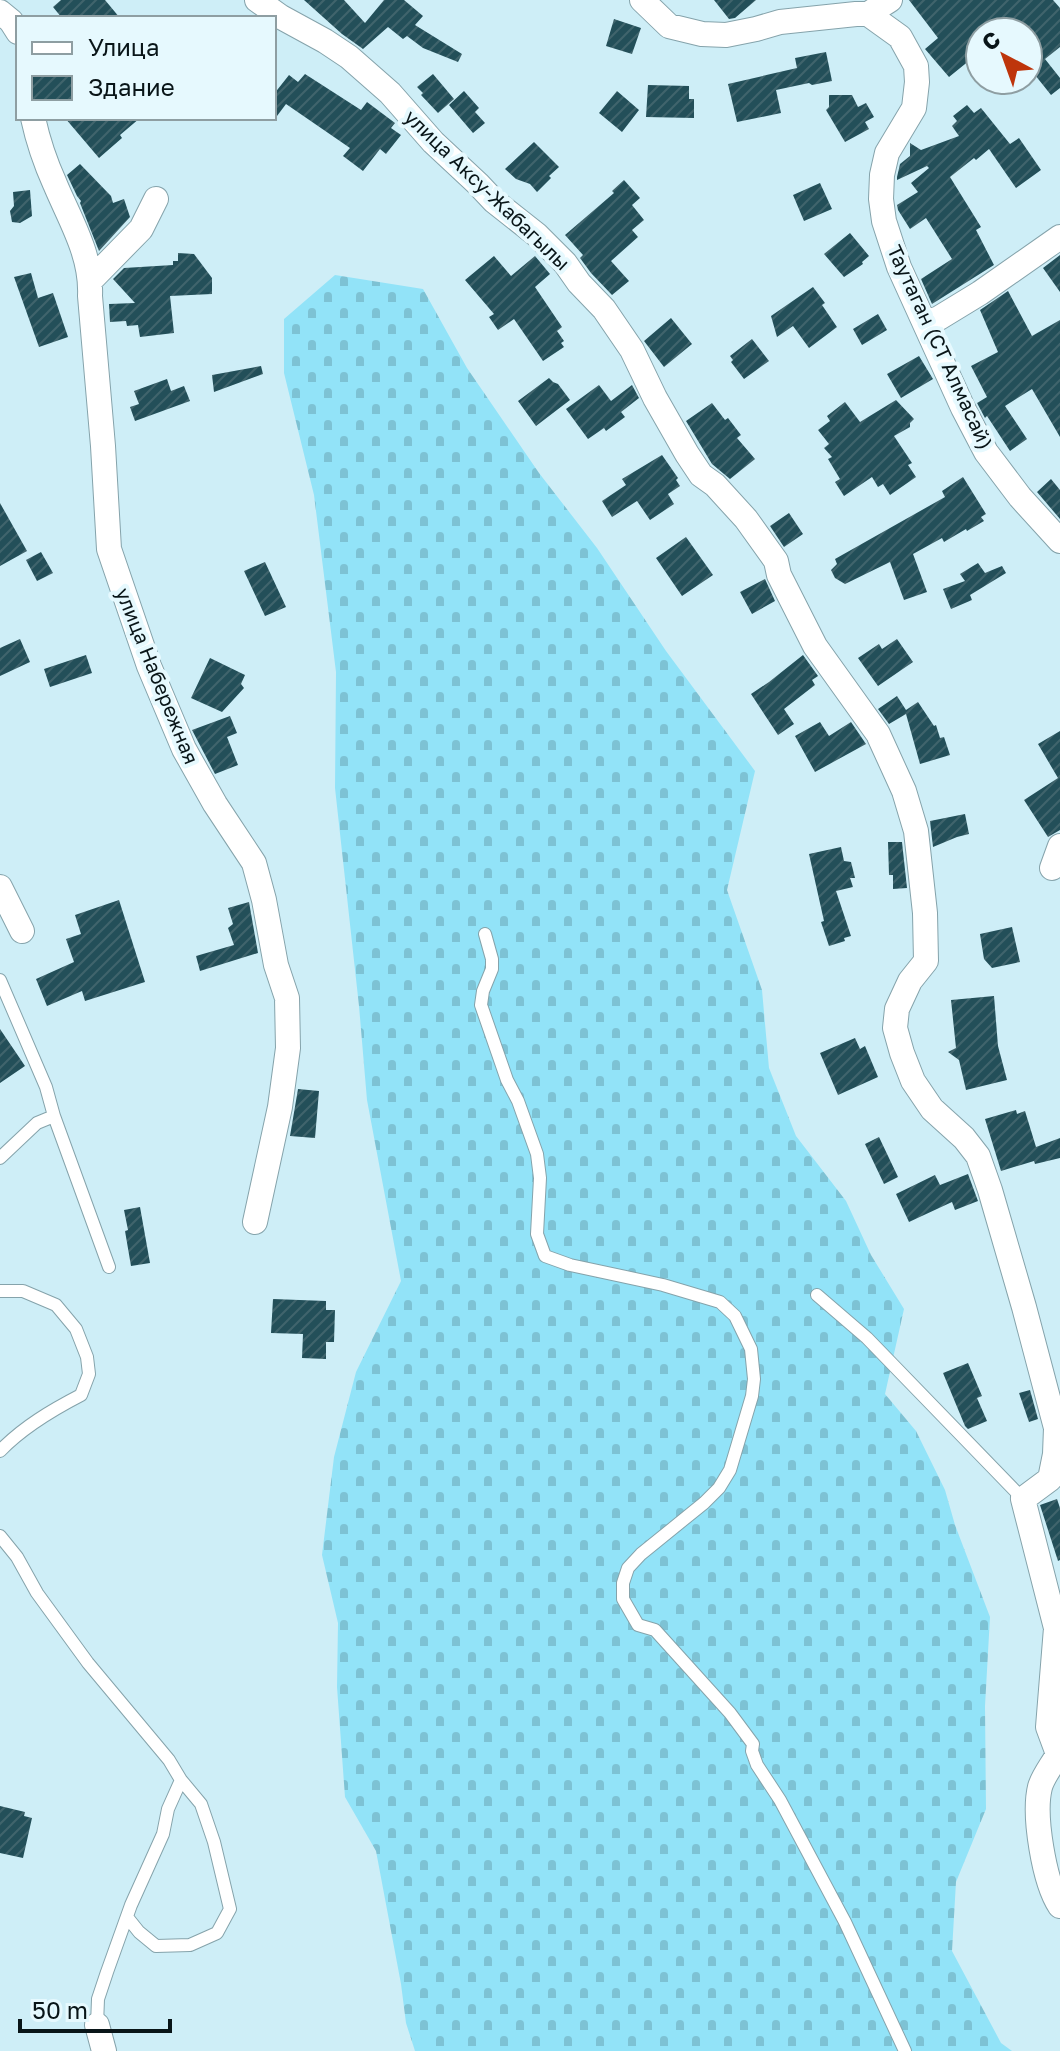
<svg xmlns="http://www.w3.org/2000/svg" width="1060" height="2051" font-family="'Golos Text',sans-serif">
<defs>
<pattern id="cemetery-stones" width="16" height="16" patternUnits="userSpaceOnUse" patternTransform="scale(2)"><rect width="16" height="16" fill="#92e3f8"/><path d="M2 7V4a2 2 0 0 1 4 0v3zM10 15v-3a2 2 0 0 1 4 0v3z" fill="#7dc2d4"/></pattern>
<pattern id="building-hatch" width="6" height="6" patternUnits="userSpaceOnUse" patternTransform="scale(2)"><rect width="6" height="6" fill="#234f59"/><path d="M-1 1l2-2M0 6l6-6M5 7l2-2" fill="none" stroke="#40646c"/></pattern>
</defs>
<rect width="100%" height="100%" fill="#ceeef7"/>
<path fill="url(#cemetery-stones)" d="M335,275L423,289L467,368L539,473L597,548L666,651L755,771L727,890L762,990L769,1068L796,1136L846,1201L871,1255L904,1309L885,1394L916,1431L945,1490L955,1525L990,1617L985,1706L986,1809L956,1882L952,1951L1001,2043L1012,2051H415L406,2023L401,1984L376,1851L345,1797L337,1687L338,1623L322,1555L334,1457L356,1372L401,1281L367,1100L359,1006L335,788L336,672L314,495L284,373V319Z"/>
<path fill="url(#building-hatch)" d="M61,0H105L120,18H62L53,7Z
M304,0H344L365,23L384,0H404L423,16L415,25L462,54L458,62L423,48L407,36L403,39L388,27L363,49L342,34Z
M714,0H756L735,18L729,19Z
M909,0H1053L1060,8V47L1045,59L1060,78V88L1051,95L1031,70L1028,72V32H980V54L971,62L970,60L949,77L925,49L938,38Z
M614,19L641,28L632,54L606,46Z
M826,52L832,81L812,85L809,83L776,90L781,113L737,122L728,84L797,68L795,58Z
M305,74L361,110L367,102L395,123L391,128L401,135L386,154L380,149L363,171L343,156L350,148L286,104L274,120V94L289,75L298,82Z
M433,74L454,99L438,113L421,95L423,93L417,87Z
M648,85L689,86V99H694V118L646,117Z
M464,91L479,108L475,112L485,123L473,133L449,105Z
M617,91L639,110L622,132L599,113Z
M829,95H852L858,107L866,103L874,117L865,122L869,129L845,142L826,110L829,107Z
M967,105L974,113L981,108L1010,144L1019,138L1041,170L1016,188L989,149L976,160L974,158L950,177L981,227L976,230L994,265L932,304L921,279L952,259L926,218L910,229L898,210L897,205L918,192L911,183L929,168L927,166L897,180V177L900,164L910,156V143L921,150L959,136L952,126L957,121L953,116Z
M65,118H140L120,135L122,138L99,158Z
M534,142L559,167L549,176L551,178L537,192L530,184L516,179L505,169Z
M80,164L111,196L113,203L124,199L130,217L99,251L80,203L81,201L77,196L67,175Z
M624,180L640,198L632,205L644,220L632,230L638,237L611,261L629,281L612,295L591,273L580,258L583,255L565,235L614,193L612,191Z
M820,183L832,209L804,221L793,195Z
M30,190L32,216L20,223L12,222L10,211L14,206L13,192Z
M850,233L869,256L862,262L863,264L844,277L824,254Z
M178,253L194,254L212,278V294L170,296L174,333L140,337L138,325L127,326L126,321L110,322L109,304L135,303L113,279L124,268L173,265V261H178Z
M1060,255V292L1043,268Z
M494,256L511,276L535,256L550,274L535,287L562,327L557,331L564,341L561,343L564,347L543,361L514,319L498,330L489,317L494,314L465,280Z
M31,273L38,298L53,293L68,337L39,347L14,277Z
M813,287L825,303L822,305L837,327L809,348L793,326L777,337L771,316Z
M1008,291L1032,336L1060,320V437L1032,389L1005,406L1027,439L1010,451L987,416L985,418L977,403L987,397L971,366L998,352L980,310Z
M878,314L887,330L862,345L853,329Z
M671,318L692,344L664,367L644,341Z
M752,339L769,361L744,379L731,362L733,360L730,356Z
M919,356L933,379L901,398L887,374Z
M261,366L263,374L214,392L212,375Z
M549,378L553,382L558,384L570,400L536,426L518,401Z
M167,379L171,391L184,386L190,401L135,421L130,407L139,404L134,391Z
M599,385L611,401L632,385L639,398L621,412L625,417L606,431L604,428L588,439L566,409Z
M896,400L914,419L910,423V427L894,436L912,463L908,465L916,477L890,495L883,484L878,487L872,477L844,496L835,482L840,479L828,459L832,457L824,448L829,444L818,430L830,421L827,416L845,402L860,422Z
M712,403L725,420L728,418L741,435L737,438L755,459L730,479L712,464L686,421Z
M662,455L678,478L676,480L680,486L668,494L674,504L650,520L637,501L612,517L602,501L626,485L622,479Z
M963,477L986,514L981,517L984,521L967,531L966,529L944,542L942,538L913,554L927,592L904,600L890,562L845,584L835,578L831,570L837,564L835,559L945,497L942,491Z
M1051,479L1060,490V519L1037,492Z
M0,503L27,551L0,566Z
M789,513L803,534L784,547L770,526Z
M686,537L713,575L682,596L656,558Z
M41,552L53,573L37,581L26,560Z
M265,562L286,607L265,616L244,571Z
M978,563L985,573L1002,566L1006,573L970,595L972,600L951,609L943,589L965,581L960,574Z
M765,579L775,601L752,614L740,592Z
M20,639L30,662L0,676V648Z
M897,639L913,662L878,686L858,658L879,644L882,649Z
M86,655L92,673L50,687L44,669Z
M803,655L818,676L812,680L815,685L784,709L794,724L778,735L751,694L769,682Z
M210,658L245,675L241,684L244,688L222,712L191,698Z
M897,696L906,710L918,702L934,726L936,725L940,738L944,737L950,755L920,764L906,714L889,724L878,709Z
M230,716L237,733L227,737L238,765L215,774L192,730Z
M820,722L829,736L851,722L866,744L815,772L795,736Z
M1060,731V830L1048,837L1024,800L1058,778L1038,744Z
M965,814L969,834L957,837L933,847L930,821Z
M888,842H902L907,888L893,889V875H889Z
M841,847L844,861L851,862L855,878H850L853,887L836,891L851,936L844,938L845,941L829,946L821,922L824,921L809,854Z
M119,900L145,982L85,1001L82,991L47,1006L36,979L74,962L66,939L81,934L75,915Z
M249,902L258,953L200,971L196,956L234,945L228,928L233,924L228,908Z
M1012,927L1020,962L992,968L984,959L980,934Z
M994,996L998,1046L1007,1080L966,1090L959,1060L948,1052L956,1048L951,1000Z
M0,1029L25,1066L0,1083Z
M855,1038L860,1049L865,1046L878,1077L838,1095L820,1053Z
M298,1089L319,1091L315,1138L290,1136Z
M1016,1110L1017,1114L1025,1111L1036,1147L1060,1138V1158L1035,1164L1034,1161L1001,1171L985,1119Z
M879,1137L898,1177L884,1184L865,1144Z
M968,1174L978,1201L955,1210L952,1202L909,1222L896,1194L935,1175L940,1185Z
M140,1207L150,1263L131,1266L125,1231L128,1230L124,1210Z
M273,1299L326,1301V1310H335L334,1342H326V1359L302,1358L303,1334L271,1333Z
M968,1363L982,1396L977,1398L987,1421L968,1429L965,1426L943,1373Z
M1030,1390L1038,1419L1029,1422L1019,1393Z
M1057,1499L1060,1508V1560L1058,1561L1040,1505Z
M0,1806L25,1812L24,1816L32,1818L23,1858L0,1853Z"/>
<g fill="none" stroke-linecap="round" stroke-linejoin="round">
<defs>
<path id="lane" d="M485,934L492,959V969L483,991L481,1005L507,1080L518,1101L537,1154L540,1178L537,1234L545,1256L570,1265L663,1285L720,1302L735,1316L751,1349L754,1379L752,1396L730,1470L719,1488L704,1503L641,1554L628,1568L623,1583V1599L638,1625L655,1630L730,1713L753,1744L752,1751L757,1765L780,1800L845,1922L905,2051
M0,980L46,1087L54,1116
M0,1158L37,1123L54,1116L109,1267
M0,1291H23L56,1305L76,1329L87,1357L89,1374L81,1395C52,1410 23,1427 0,1451
M817,1295L867,1338L1023,1499
M0,1536L17,1557L37,1593L88,1663L169,1760L181,1780L168,1809L163,1834L131,1905L107,1972L98,1999L97,2025
M127,1917L139,1932L156,1946L190,1945L217,1933L230,1909L214,1842L201,1804L181,1780"/>
<path id="street" d="M257,0L281,17L325,41L349,57L390,93L433,142L478,184L494,201L537,235L565,263L579,283L604,309L632,350L655,398L687,454L701,475L715,485L746,519L776,561L779,575L815,646L878,734L904,791L916,831L925,913L926,961L910,981L897,1009L895,1028L902,1053L913,1081L932,1109L964,1138L978,1156L990,1190L1024,1307L1056,1428L1055,1454L1050,1479L1023,1499L1056,1628L1048,1727L1058,1754C1053,1764 1043,1776 1040,1787C1033,1815 1044,1882 1060,1906
M642,0L669,26L702,34L726,35L756,29L780,22L856,14H868L900,37L916,66L917,82L914,108L887,153L882,175L881,199L884,221L899,267L963,408L986,452L1020,497L1060,541
M0,12L11,21L18,32
M868,14L890,0
M33,118C38,141 45,162 55,184C70,220 92,255 90,296L103,446L109,549L149,666L184,749L215,804L254,863L264,900L276,965L287,998L288,1048L280,1107L255,1222
M90,281L141,229L156,199
M925,323L939,318L980,293L1060,237
M1052,868L1060,846
M0,887L22,931
M97,2025L104,2051"/>
</defs>
<use href="#lane" stroke="#85a3ab" stroke-width="14"/>
<use href="#street" stroke="#85a3ab" stroke-width="26"/>
<use href="#lane" stroke="#fff" stroke-width="12"/>
<use href="#street" stroke="#fff" stroke-width="24"/>
</g>
<g text-anchor="middle" stroke-width="8" stroke-linejoin="round" paint-order="stroke">
<g font-size="20" fill="#091518" stroke="#e6f9fe">
<text transform="translate(487 190) rotate(44)" y="7">улица Аксу-Жабагылы</text>
<text transform="translate(940 347) rotate(65)" y="7">Таутаган (СТ Алмасай)</text>
<text transform="translate(157 676) rotate(68)" y="7">улица Набережная</text>
</g>
</g>
<rect x="16" y="16" width="260" height="104" fill="#e6f9fe" stroke="#8e9ea2" stroke-width="2"/>
<rect x="32" y="42" width="40" height="12" fill="#ffffff" stroke="#8e9ea2" stroke-width="2"/>
<text x="88" y="56" font-size="24" fill="#091518">Улица</text>
<rect x="32" y="76" width="40" height="24" fill="url(#building-hatch)" stroke="#8e9ea2" stroke-width="2"/>
<text x="88" y="96" font-size="24" fill="#091518">Здание</text>
<g transform="translate(1004 56) rotate(319)"><circle r="38" fill="#e6f9fe" stroke="#8e9ea2" stroke-width="2"/>
<path d="M0-6L14 30L0 20L-14 30Z" fill="#be350b"/>
<text y="-12" font-size="22" font-weight="bold" text-anchor="middle" fill="#091518">С</text>
</g>
<path d="M20 2019v12h150v-12" fill="none" stroke="#091518" stroke-width="4"/>
<text x="32" y="2019" font-size="24" fill="#091518" stroke="#e6f9fe" stroke-width="6" paint-order="stroke">50 m</text>
</svg>
